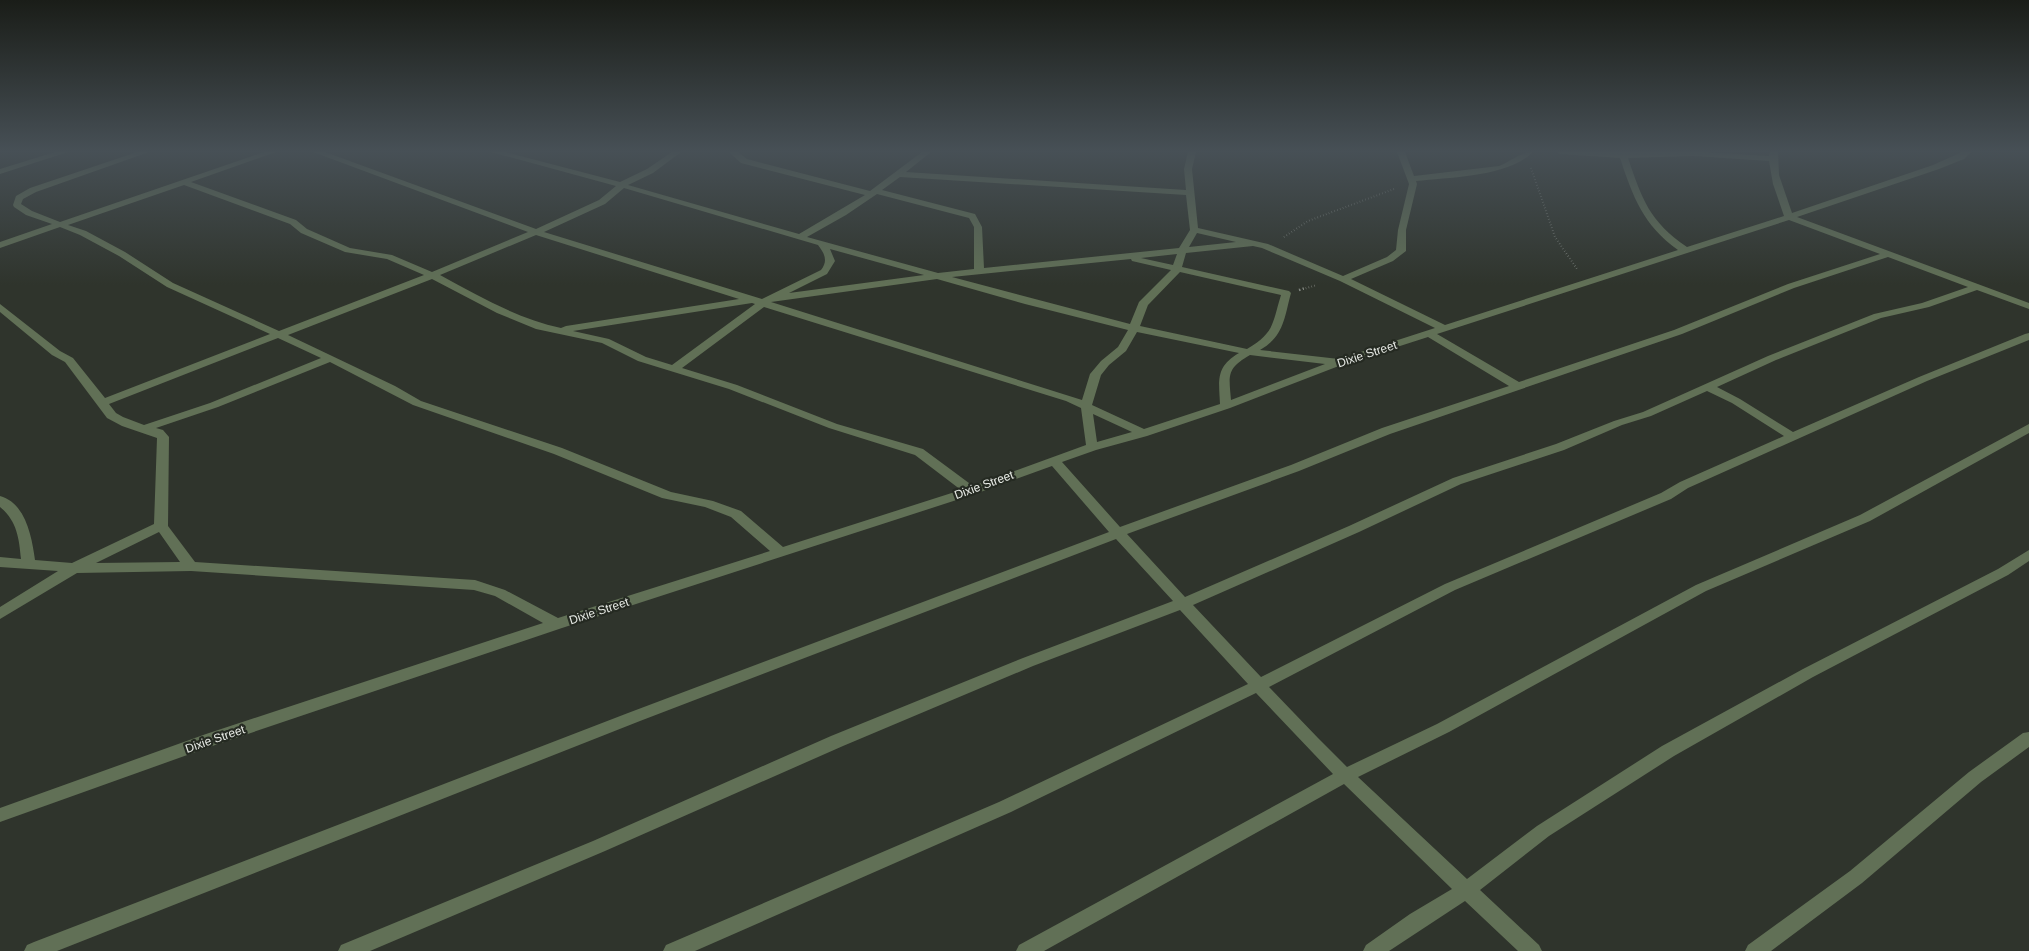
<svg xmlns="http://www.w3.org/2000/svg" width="2029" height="951" font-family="Helvetica,sans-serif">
<rect width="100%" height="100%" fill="#2f342c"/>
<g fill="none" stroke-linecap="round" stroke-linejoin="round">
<path stroke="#8a8e88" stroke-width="2" stroke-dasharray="0.5 2.5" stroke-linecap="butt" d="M1531,168L1555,237L1577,269
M1284,237L1308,221L1394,189
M1300,290L1317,285"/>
<path stroke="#8a8e88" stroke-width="2.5" stroke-dasharray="1 3" stroke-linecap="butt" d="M1299,290L1305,288"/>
<path fill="#617056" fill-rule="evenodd" d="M55,152H68L0,174V169Z
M137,152H149L36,192L23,199L21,204L32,211L60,222L264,152H276L191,182L296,220L307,229L350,248L392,255L432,272L528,232L313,152H325L536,229L599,200L616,186L491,152H505L620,182L647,169L672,152H681L653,173L628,185L799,234L865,195L741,163L729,152H738L747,159L870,191L922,152H931L906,172L1186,190L1184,169L1188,152H1196L1192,169L1198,228L1268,244L1343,276L1387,257L1396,250L1398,230L1409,184L1397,152H1405L1414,176L1499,166C1511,161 1520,152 1533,152C1507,177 1451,177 1416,181L1417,184L1406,230V251L1393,261L1351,279L1445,325L1678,250C1643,225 1633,197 1620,158L1560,154L1556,152H1702L1769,156L1770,152H1778L1779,175L1792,213L1933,165L1962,152H1971L1964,159L1939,169L1797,217L2029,303V309L1977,290L1929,307L1881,318L1776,360L1717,387L1740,399L1793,432L1919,377L2025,334L2029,333V340L1927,381L1688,488L1671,499L1455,590L1269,687L1318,738L1347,767L1437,724L1696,585L1860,515L2029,424V433L1870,521L1706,591L1449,732L1358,777L1467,879L1537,826L1662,746L1803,669L1998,569L2029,550V561L2008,575L1813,677L1674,756L1549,836L1480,890L1539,945L1542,951H1518L1465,901L1389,951H1363L1366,945L1410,914L1452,889L1344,784L1044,951H1016L1019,945L1333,774L1256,693L1011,812L695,951H663L666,945L999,802L1248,684L1180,610L1033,666L843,746L605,851L370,951H338L341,945L593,841L831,736L1023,658L1173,601L1116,539L640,721L57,951H24L27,945L34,942L628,713L1109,532L1052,466L975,494L562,628L218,744L0,822V808L206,734L543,623L495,596L474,590L191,571L77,573L0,619V607L58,571L0,567V557L21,559C19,538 17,521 0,507V496C26,503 32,538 35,560L72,563L154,524L157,438L122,426L107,418L65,362L52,355L0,312V304L60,351L73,358L105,398L270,334L167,287L119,256L80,235L60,227L0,248V242L52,224L26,215L14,207L13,205L16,196L30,188ZM1694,156L1769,161L1773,184L1784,216L1687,247C1649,221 1642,199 1628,158ZM900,177L1186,195L1190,230L1179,248L984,268L982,227L975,214L882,190ZM184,185L290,224L301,233L345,252L387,259L424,275L279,331L173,283L125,252L86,231L68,225ZM624,188L818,245C825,254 828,261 821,270L762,299L544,232L605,204ZM877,194L969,218L974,227V269L938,273L807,237L846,215ZM1789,220L1880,254L1788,284L1674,330L1519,382L1437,334ZM1197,233L1236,242L1189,247ZM536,235L739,299L566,326L561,328C518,319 479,296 440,275ZM1253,246L1262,248L1340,281L1435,328L1339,359L1260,350C1284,336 1284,319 1291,293L1289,291L1182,267L1186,253ZM830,249L924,275L789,293L827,274L835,261ZM1177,254L1173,265L1141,258ZM1888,257L1968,287L1922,303L1874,314L1768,356L1643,412L1614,421L1556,444L1453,478L1349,526L1185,597L1127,534L1299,471L1390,434L1682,334L1794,288ZM1131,259L1132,261L1171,270L1139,302L1130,324L952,277ZM1180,272L1281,295C1272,324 1275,332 1247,349L1140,326L1148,305ZM432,279L497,313L536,329L602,343L638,361L729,389L829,428L915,455L961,490L783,547L741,511L713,501L671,492L562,448L421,401L395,386L288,335ZM937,279L1025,304L1128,330L1118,347L1101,361L1090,374L1082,400L771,302ZM752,303L755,304L672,365L646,357L609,339L573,331ZM764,307L1066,401L1081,408L1086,445L973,486L923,449L837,424L737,385L682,368ZM1137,332L1239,353C1215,367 1219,381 1220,404L1144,429L1092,405L1101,375L1109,365L1126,351ZM1428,337L1509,386L1382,428L1291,465L1120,527L1062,462L1096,450L1147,436L1230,408L1344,364ZM278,338L321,358L210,403L144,425L123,417L116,413L109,404ZM1250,355L1325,364L1231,400C1229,375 1226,369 1250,355ZM330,362L413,405L554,454L662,498L705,507L731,517L770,551L558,618L505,590L475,580L195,562L168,526L169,437L163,430L156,428L218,407ZM1707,391L1732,403L1784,436L1680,482L1661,493L1445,584L1261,677L1193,605L1359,532L1461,484L1564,450L1622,425L1651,416ZM1093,414L1132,432L1097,442ZM159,532L180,562L96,563Z
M2029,732V747L1981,782L1862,883L1771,951H1745L1748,945L1850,871L1969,772L2023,733Z"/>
</g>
<linearGradient id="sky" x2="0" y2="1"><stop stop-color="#1a1d18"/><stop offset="0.53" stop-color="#475056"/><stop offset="1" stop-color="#475056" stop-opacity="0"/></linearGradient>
<rect width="2029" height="285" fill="url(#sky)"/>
<g text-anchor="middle" stroke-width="4.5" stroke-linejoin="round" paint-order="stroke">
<g font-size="12" fill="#e9ece7" stroke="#252a22">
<text transform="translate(1367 354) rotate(-18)" y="4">Dixie Street</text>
<text transform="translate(984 485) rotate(-20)" y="4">Dixie Street</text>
<text transform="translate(599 611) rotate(-18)" y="4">Dixie Street</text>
<text transform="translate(215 739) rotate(-19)" y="4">Dixie Street</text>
</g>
</g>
</svg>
